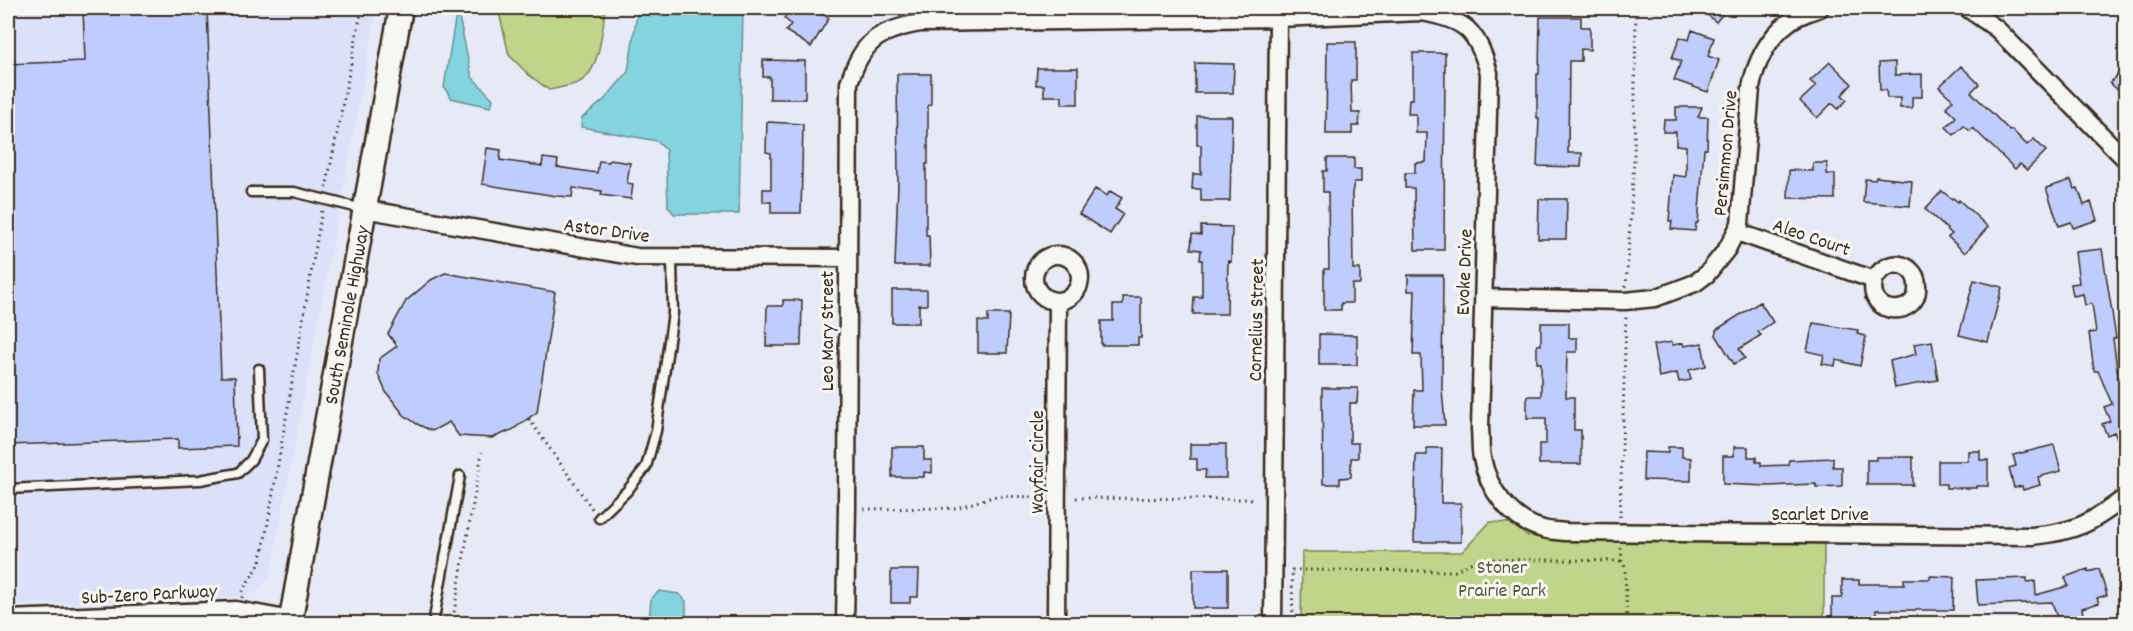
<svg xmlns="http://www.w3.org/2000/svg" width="2133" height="631" font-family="Dekko,sans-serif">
<rect width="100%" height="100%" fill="#e6eaf6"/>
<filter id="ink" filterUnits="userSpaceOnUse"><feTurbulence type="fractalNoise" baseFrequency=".0167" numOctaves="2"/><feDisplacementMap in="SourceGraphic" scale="12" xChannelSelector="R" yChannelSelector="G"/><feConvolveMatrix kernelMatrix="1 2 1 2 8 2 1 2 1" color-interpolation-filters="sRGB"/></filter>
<g filter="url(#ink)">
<path fill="#dae1f8" d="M8,8H377L270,576L257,592L237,597L8,605Z"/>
<path fill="#bfd58a" stroke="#7d8054" stroke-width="1.5" d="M498,8H605C604,25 599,62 588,75C580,86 561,87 549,90L529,75L509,55Z
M1490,522L1510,523L1527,536L1555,538L1824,534V623L1301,624L1302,552H1462Z"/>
<path fill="#84d4e0" stroke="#679092" stroke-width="1.5" d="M457,8L472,77L493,99L491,107L451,98L444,87Z
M638,8H743L739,214H674L668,206L666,150L657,141L581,127L582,118L604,100L628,72Z
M659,591L679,594L686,601V623H649L651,599Z"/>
<path fill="#bfcdfe" stroke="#3b2a1e" stroke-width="1.5" d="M129,8H207L221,377H235L237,446L178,448V439L8,445V64L85,61L83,9Z
M791,8H812L829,18L811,47L786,31L791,24L784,18Z
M1699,8H1728L1716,22Z
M1540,17H1581V27H1590V50L1581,49V61H1569L1568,153H1582L1581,167L1537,166L1539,118H1537V74H1539Z
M1692,30L1714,38L1708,56L1719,60L1708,92L1674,80L1681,61L1672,58L1680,37L1689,40Z
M1327,42H1356V80H1351L1352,113H1360L1359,126H1352V134H1326Z
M1413,53H1445L1444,250H1415L1414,188H1405V173H1415V163L1426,162L1427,133H1416V114H1408L1409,99H1413Z
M763,60L805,61V99H770V77H763Z
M1830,62L1852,84L1842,95L1847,100L1838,109L1832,103L1817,118L1800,101L1816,86L1810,81Z
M1895,62V75L1922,74V97H1912V108H1900V98H1887L1886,90H1880L1879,63Z
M1195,63L1234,64L1233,93H1195Z
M2126,65V97L2110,83Z
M1961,66L1979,84L1971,92L2010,131L2012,130L2027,145L2034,139L2046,151L2027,170L2020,164L2015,169L1973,128L1970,131L1964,126L1954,135L1946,127L1956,117L1946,107L1953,100L1939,87Z
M1037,68H1078V104H1062V96H1044V85H1036Z
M897,74H931V105H928V164H926V235H929L930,266H895L898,183Z
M1676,107H1702L1698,117H1708L1707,149H1704L1698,223H1696L1695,231L1671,229L1672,221H1669L1673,175L1686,177V146L1676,145V132H1663L1664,120H1676Z
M1197,116H1232L1230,201H1201V189H1192L1193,174H1201V145H1197Z
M767,122L803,124L801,213H771V202H763V189H771V153L766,152Z
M487,148L501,150L500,160L542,166L543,158L558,160L557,167L597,173L599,161L609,162L610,160L630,163L627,183L633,184L631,199L601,195L602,191L573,188L572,197L556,196L482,184Z
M1327,158H1354V169H1361V182H1354L1352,193L1353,269H1360V284H1352V303H1341V310H1324V269H1329L1328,192H1323V171H1327Z
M1813,163H1827V174H1835V199L1788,198L1789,170L1813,171Z
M1876,177L1912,181L1910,206L1863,202L1865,179L1875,180Z
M2071,180L2074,189L2078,188L2084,205L2091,202L2097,220L2073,228L2071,222L2059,226L2046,188Z
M1095,189L1107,196L1110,191L1122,198L1115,209L1123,214L1110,234L1079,214Z
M1942,191L1952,199L1953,198L1958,202L1959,200L1988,227L1965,253L1948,237L1952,234L1925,209Z
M1539,199H1567L1566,239H1538Z
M1201,226L1232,227L1231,262L1228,261L1227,314H1193L1194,297H1202V260H1200L1201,250L1191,249L1192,234L1201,235Z
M2102,249L2116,338L2113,339L2119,383L2126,380V457L2114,432L2107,435L2102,424L2110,421L2104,407L2112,404L2098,371H2094L2089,333L2096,332L2092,304L2085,305L2083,294L2073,296L2071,284L2079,283L2075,252Z
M445,273L555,292L537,412L512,430L492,438L459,436L449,422L432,431L417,424L404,415L386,392L378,374L379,359L397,346L388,334L406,301L431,280Z
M1408,275H1443L1442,389L1445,425H1413L1414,390H1422L1421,355H1413L1415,291H1408Z
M1974,280L2002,287L1988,342L1959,335Z
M892,290H927V305H919V323H892Z
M1123,297H1141V338H1138V345H1101V321H1113V305H1123Z
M783,300H802L801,346H766L767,306H783Z
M1760,302L1773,322L1758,332L1761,335L1739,349L1745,358L1734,364L1716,335V330Z
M988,314H1009L1007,353H978V321L988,322Z
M1541,323H1569V338H1577V352H1567L1566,397H1574V430H1581V464H1539V444H1546V418H1527V396H1541V363H1537V345H1541Z
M1813,323L1858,330L1857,334L1866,336L1860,366L1836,360L1835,366L1822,364L1824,355L1807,351Z
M1319,334L1357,335V365H1319Z
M1932,341L1938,380L1895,388L1890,361L1916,354L1914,344Z
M1672,342L1673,345L1683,343L1684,346L1702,343L1706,366L1689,370L1691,380L1679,382L1677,373L1659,377L1653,345Z
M1322,388H1358L1357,403H1350V443H1358V458H1351V477L1340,478V484H1323Z
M1190,444H1226V478H1205L1206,470H1197V459H1190Z
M2054,445L2061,471L2038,477L2040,485L2023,490L2022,486L2014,488L2009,468L2016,466L2013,455Z
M892,447H924V460H932V473L924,472V477H892Z
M1668,447H1682V457L1691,458V481L1643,480L1644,452L1668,453Z
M1734,447H1748V457H1756V462H1761V466L1789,465V460L1833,458V467H1842V486L1816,487V484L1767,486L1723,484V456H1734Z
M1427,448H1442L1441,503H1461V542H1414L1416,455H1427Z
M1968,451H1980V460H1988V486H1977V488H1946V484H1938V461H1968Z
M1876,457H1913V485H1867V460H1876Z
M1193,569H1228V608H1193Z
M2088,569V572L2099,569L2107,595L2097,598L2099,603L2082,608L2083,614L2071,618L2072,624H2059L2052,602L1978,605L1976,580L2027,578V582L2035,581L2036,595L2068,586L2065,577Z
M891,570H919L918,597H910V603H891Z
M1930,576L1954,577L1953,610H1876V619H1851V624H1832V598H1842V580H1859V584H1904V579H1930Z"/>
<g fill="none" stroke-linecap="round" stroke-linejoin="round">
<defs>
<path id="lane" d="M251,192H294L363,209
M8,489L200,480L238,473L251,460L262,440L259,369
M599,518L627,491L646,467L656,431L673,313L672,257
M291,621L307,624
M433,624L460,476"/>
<path id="street" d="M1967,8L1997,29L2126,160
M364,209L637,257L848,258
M1737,232L1874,280C1866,318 1920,318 1917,286C1917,279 1914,273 1909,269C1896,259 1881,267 1874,280
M1034 278a23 23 0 1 1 46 0a23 23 0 1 1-46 0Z
M1484,298L1625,301L1655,298L1695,283L1707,274L1727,249L1740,224L1751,88C1755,64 1768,37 1789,22C1798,15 1809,12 1820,8
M8,619L236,610L291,620
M845,624L847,507L849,83C862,41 879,30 921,23L1278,18L1421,12C1465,19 1477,30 1489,73L1480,429C1481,439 1480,449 1482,458C1488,489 1511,521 1543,529C1550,531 1558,531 1566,532L2032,536C2076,532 2091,523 2126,497
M1056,624L1058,301
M1273,624L1278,18"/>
<g id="secondary">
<path id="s1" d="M290,624L401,8"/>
</g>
</defs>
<use href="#lane" stroke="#3b2a1e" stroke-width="13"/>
<use href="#street" stroke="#3b2a1e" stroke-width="21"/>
<use href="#secondary" stroke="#3b2a1e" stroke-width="27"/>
<path stroke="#3b2a1e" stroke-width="3" stroke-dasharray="1.5 4.5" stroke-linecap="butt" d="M326,188L362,8
M1626,287L1634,162L1636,8
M529,419L593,510
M1076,498L1252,499
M864,509L956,508L996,496L1034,497
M1620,517L1626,314
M1621,548L1622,561L1625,567L1627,624
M242,598L243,589L258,567L263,551L322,210
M452,624L482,452
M1293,624L1292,570L1455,571L1476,560L1484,559L1622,561"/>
<use href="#lane" stroke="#f6f6f2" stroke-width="8"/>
<use href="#street" stroke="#f6f6f2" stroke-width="16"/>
<use href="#secondary" stroke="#f6f6f2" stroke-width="22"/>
</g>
</g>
<g text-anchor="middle" stroke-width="6" stroke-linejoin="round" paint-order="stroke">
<g font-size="20" fill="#3b2a1e" stroke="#f6f6f2">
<text transform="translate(1724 153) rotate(-85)" y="7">Persimmon Drive</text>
<text transform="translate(607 229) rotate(8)" y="7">Astor Drive</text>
<text transform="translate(1812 236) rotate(19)" y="7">Aleo Court</text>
<text transform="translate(1463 272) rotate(-88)" y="7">Evoke Drive</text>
<text dy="7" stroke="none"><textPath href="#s1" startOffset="314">South Seminole Highway</textPath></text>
<text transform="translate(1255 320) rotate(-89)" y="7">Cornelius Street</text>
<text transform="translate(826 331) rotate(-90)" y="7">Leo Mary Street</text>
<text transform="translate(1036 462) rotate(-90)" y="7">Wayfair Circle</text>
<text x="1820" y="520">Scarlet Drive</text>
<text transform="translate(149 593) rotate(-3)" y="7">Sub-Zero Parkway</text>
</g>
<g font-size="20" fill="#5c5539" stroke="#f6f6f2">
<text x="1502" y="573">Stoner<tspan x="1502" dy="23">Prairie Park</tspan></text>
</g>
</g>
<rect width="2133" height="631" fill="none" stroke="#f6f6f2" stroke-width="30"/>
<rect x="15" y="15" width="2103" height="601" fill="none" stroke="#3b2a1e" stroke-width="2" filter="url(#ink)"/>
</svg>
